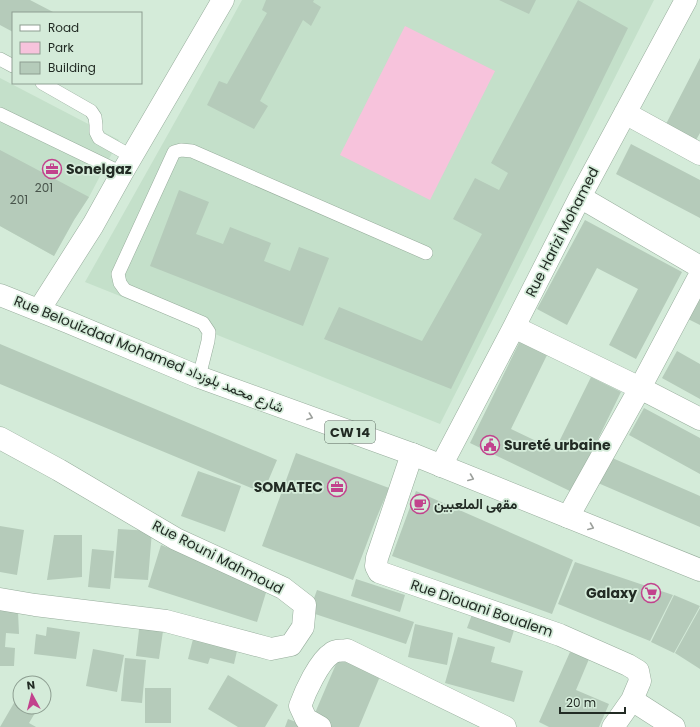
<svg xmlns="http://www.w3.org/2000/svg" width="700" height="727" font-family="Poppins,Vazirmatn,sans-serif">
<rect width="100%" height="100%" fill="#d4ebd9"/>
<path fill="#c4e0ca" d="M242,0H654L440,424L85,282L190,95Z
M0,78L119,140L89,197L74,220L54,256L0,226Z"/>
<path fill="#f7c3dc" d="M405,26L495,71L430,200L340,155Z"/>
<path fill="#b5cbba" d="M0,0H30L55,13H13V32L0,25Z
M266,0H314L313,2L321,7L311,26L303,20L260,101L268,106L254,129L207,105L219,81L227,84L267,13L262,10Z
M499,0H536L529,14Z
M578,0L628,28L451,389L324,339L339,307L422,341L482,234L453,219L475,178L499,190L508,173L491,163Z
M700,58V133L696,140L666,124Z
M631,144L700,180V218L616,174Z
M0,150L89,197L74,220L54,256L0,226Z
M179,190L209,202L196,234L223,244L230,227L271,243L264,261L290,271L299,247L329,258L303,326L150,266Z
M585,220L682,272L636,359L609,345L638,289L597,268L567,325L537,309Z
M700,297V325L688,319Z
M520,341L547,355L511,429L555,450L591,377L621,392L572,492L470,443Z
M0,344L277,460L263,493L0,384Z
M677,351L700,364V399L662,378Z
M644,408L700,438V474L629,435Z
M296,453L389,488L376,519L353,580L262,546Z
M610,457L700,496V527L598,483Z
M198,471L241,486L225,532L181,516Z
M416,491L573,560L552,614L392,556Z
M0,526L24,530L17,575L0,572Z
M118,529L152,531L148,580L114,578Z
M54,535H82V577L47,580Z
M161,545L268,586L257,622L148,587Z
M92,549L114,551L110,589L88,587Z
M575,562L673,595L650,641L558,604Z
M356,579L405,595L400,612L351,596Z
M317,590L414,622L406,644L309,612Z
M674,595L700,606L674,653L651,642Z
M0,607L18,612L19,634L6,633L5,647L15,648L14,666H0Z
M700,608V669L675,653Z
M474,609L516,624L510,643L467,628Z
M140,621L164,624L159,659L136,656Z
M415,624L453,633L447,665L408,657Z
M47,627L80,632L76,659L34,654L36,634L46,636Z
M195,631L239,642L234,664L210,658L208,664L188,659Z
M458,637L495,647L491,662L523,671L514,702L445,683Z
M93,649L124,655L117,692L86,686Z
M570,652L589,659L576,690L609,704L599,727H549L539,722Z
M339,657L381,674L359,727H328L312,720Z
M125,658L146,660L142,703L121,701Z
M228,675L278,705L265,727H238L208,709Z
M145,688H171V723H145Z
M18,696L20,697V707H37L38,708L29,723L36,727H0Z
M288,719L309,727H285Z"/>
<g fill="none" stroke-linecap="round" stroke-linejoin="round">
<defs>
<path id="lane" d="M0,59L13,66
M42,83L91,111L95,117L96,125V132L99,138L131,156
M0,114L122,173
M199,377L208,341L209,332L203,323L125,290L120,283L118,274L174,152L181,150L192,151L426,253"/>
<path id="street" d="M625,113L700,154
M580,197L700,267
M39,310L93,225L122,173L223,0
M514,327L640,388L700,419
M0,438L59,470L176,539L283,588L305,605L303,627L291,645L271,649L166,621L35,605L0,599
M412,454L377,558L376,566L379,572L560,635L628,665L638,671L640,681L632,700L613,727
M441,466L514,327L580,197L686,0
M568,517L640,388L700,275
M632,700L674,727
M320,727L306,719L300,706C305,692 319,661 332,653C335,650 342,651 347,650L505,727"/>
<path id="primary" d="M0,295L68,322L199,377L412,454L700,570"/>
</defs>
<use href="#lane" stroke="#97ad9c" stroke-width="14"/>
<use href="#street" stroke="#97ad9c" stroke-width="23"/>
<use href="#primary" stroke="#97ad9c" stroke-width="23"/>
<use href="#lane" stroke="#fff" stroke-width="13"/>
<use href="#street" stroke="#fff" stroke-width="22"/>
<use href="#primary" stroke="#fff" stroke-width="22"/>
</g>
<defs><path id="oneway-chevron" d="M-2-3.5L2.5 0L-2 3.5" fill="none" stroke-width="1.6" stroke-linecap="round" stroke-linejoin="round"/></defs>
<g stroke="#9ca09c">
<use href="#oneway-chevron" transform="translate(310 417) rotate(20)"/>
<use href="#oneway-chevron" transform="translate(471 478) rotate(22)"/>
<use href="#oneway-chevron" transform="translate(591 527) rotate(22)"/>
</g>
<defs>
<symbol id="office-ring" viewBox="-11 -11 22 22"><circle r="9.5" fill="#d4ebd9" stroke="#c2428d" stroke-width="1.5"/><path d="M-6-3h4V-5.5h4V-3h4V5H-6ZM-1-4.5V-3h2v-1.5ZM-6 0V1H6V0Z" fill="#c2428d"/></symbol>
<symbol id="civic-ring" viewBox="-11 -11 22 22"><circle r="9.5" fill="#d4ebd9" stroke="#c2428d" stroke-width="1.5"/><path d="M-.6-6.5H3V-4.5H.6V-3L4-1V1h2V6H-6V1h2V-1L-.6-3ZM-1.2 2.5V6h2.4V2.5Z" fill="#c2428d"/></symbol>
<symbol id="cafe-ring" viewBox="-11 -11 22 22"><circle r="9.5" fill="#d4ebd9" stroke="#c2428d" stroke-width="1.5"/><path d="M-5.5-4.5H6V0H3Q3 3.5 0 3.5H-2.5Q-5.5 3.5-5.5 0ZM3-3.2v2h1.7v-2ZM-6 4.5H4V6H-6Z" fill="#c2428d"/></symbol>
<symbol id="supermarket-ring" viewBox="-11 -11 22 22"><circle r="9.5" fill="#d4ebd9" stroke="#c2428d" stroke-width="1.5"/><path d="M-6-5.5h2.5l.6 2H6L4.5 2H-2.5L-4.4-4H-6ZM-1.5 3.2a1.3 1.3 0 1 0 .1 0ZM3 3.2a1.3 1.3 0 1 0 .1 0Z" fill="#c2428d"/></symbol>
</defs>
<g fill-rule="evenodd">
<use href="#office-ring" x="41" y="158" width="22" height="22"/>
<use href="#civic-ring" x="479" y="434" width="22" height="22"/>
<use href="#office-ring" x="326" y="476" width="22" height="22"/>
<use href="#cafe-ring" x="409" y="493" width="22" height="22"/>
<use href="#supermarket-ring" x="640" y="582" width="22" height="22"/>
</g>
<g text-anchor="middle" stroke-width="3.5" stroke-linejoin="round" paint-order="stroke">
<g font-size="12" fill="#47534a">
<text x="44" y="192">201</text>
<text x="19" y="204">201</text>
</g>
<rect fill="#d4ebd9" stroke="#57655a" stroke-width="1" x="325" y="421" width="50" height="22" rx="3"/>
<g font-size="13" font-weight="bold" fill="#222b24">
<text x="350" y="437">CW 14</text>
</g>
<g font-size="14" font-weight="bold" fill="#222b24" stroke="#d4ebd9" text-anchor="start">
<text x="66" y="174">Sonelgaz</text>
<text x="504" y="450">Sureté urbaine</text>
<text x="323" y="492" text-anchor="end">SOMATEC</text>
<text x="434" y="509">مقهى الملعبين</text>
<text x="637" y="598" text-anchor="end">Galaxy</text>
</g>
<g font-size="14" fill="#222b24" stroke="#d4ebd9">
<text transform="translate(562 232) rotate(-63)" y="5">Rue Harizi Mohamed</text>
<text transform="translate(149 354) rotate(22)" y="5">Rue Belouizdad Mohamed شارع محمد بلوزداد</text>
<text transform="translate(218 557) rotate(27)" y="5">Rue Rouni Mahmoud</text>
<text transform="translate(482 608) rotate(19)" y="5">Rue Diouani Boualem</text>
</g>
</g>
<rect x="12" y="12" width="130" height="72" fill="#d4ebd9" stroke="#8d9e91"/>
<rect x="20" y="25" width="20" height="6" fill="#ffffff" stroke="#8d9e91"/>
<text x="48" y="32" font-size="12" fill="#222b24">Road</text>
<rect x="20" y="42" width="20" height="12" fill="#f7c3dc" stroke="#8d9e91"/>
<text x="48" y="52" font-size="12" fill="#222b24">Park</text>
<rect x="20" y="62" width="20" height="12" fill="#b5cbba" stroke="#8d9e91"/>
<text x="48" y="72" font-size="12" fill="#222b24">Building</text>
<g transform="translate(32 695) rotate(353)"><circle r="19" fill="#d4ebd9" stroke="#8d9e91"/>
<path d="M0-3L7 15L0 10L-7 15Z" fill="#c2428d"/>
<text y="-6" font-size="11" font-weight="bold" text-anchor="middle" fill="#222b24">N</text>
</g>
<path d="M560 707v6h65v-6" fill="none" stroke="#222b24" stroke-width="2"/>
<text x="566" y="707" font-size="12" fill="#222b24" stroke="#d4ebd9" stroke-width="3" paint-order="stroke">20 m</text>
</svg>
